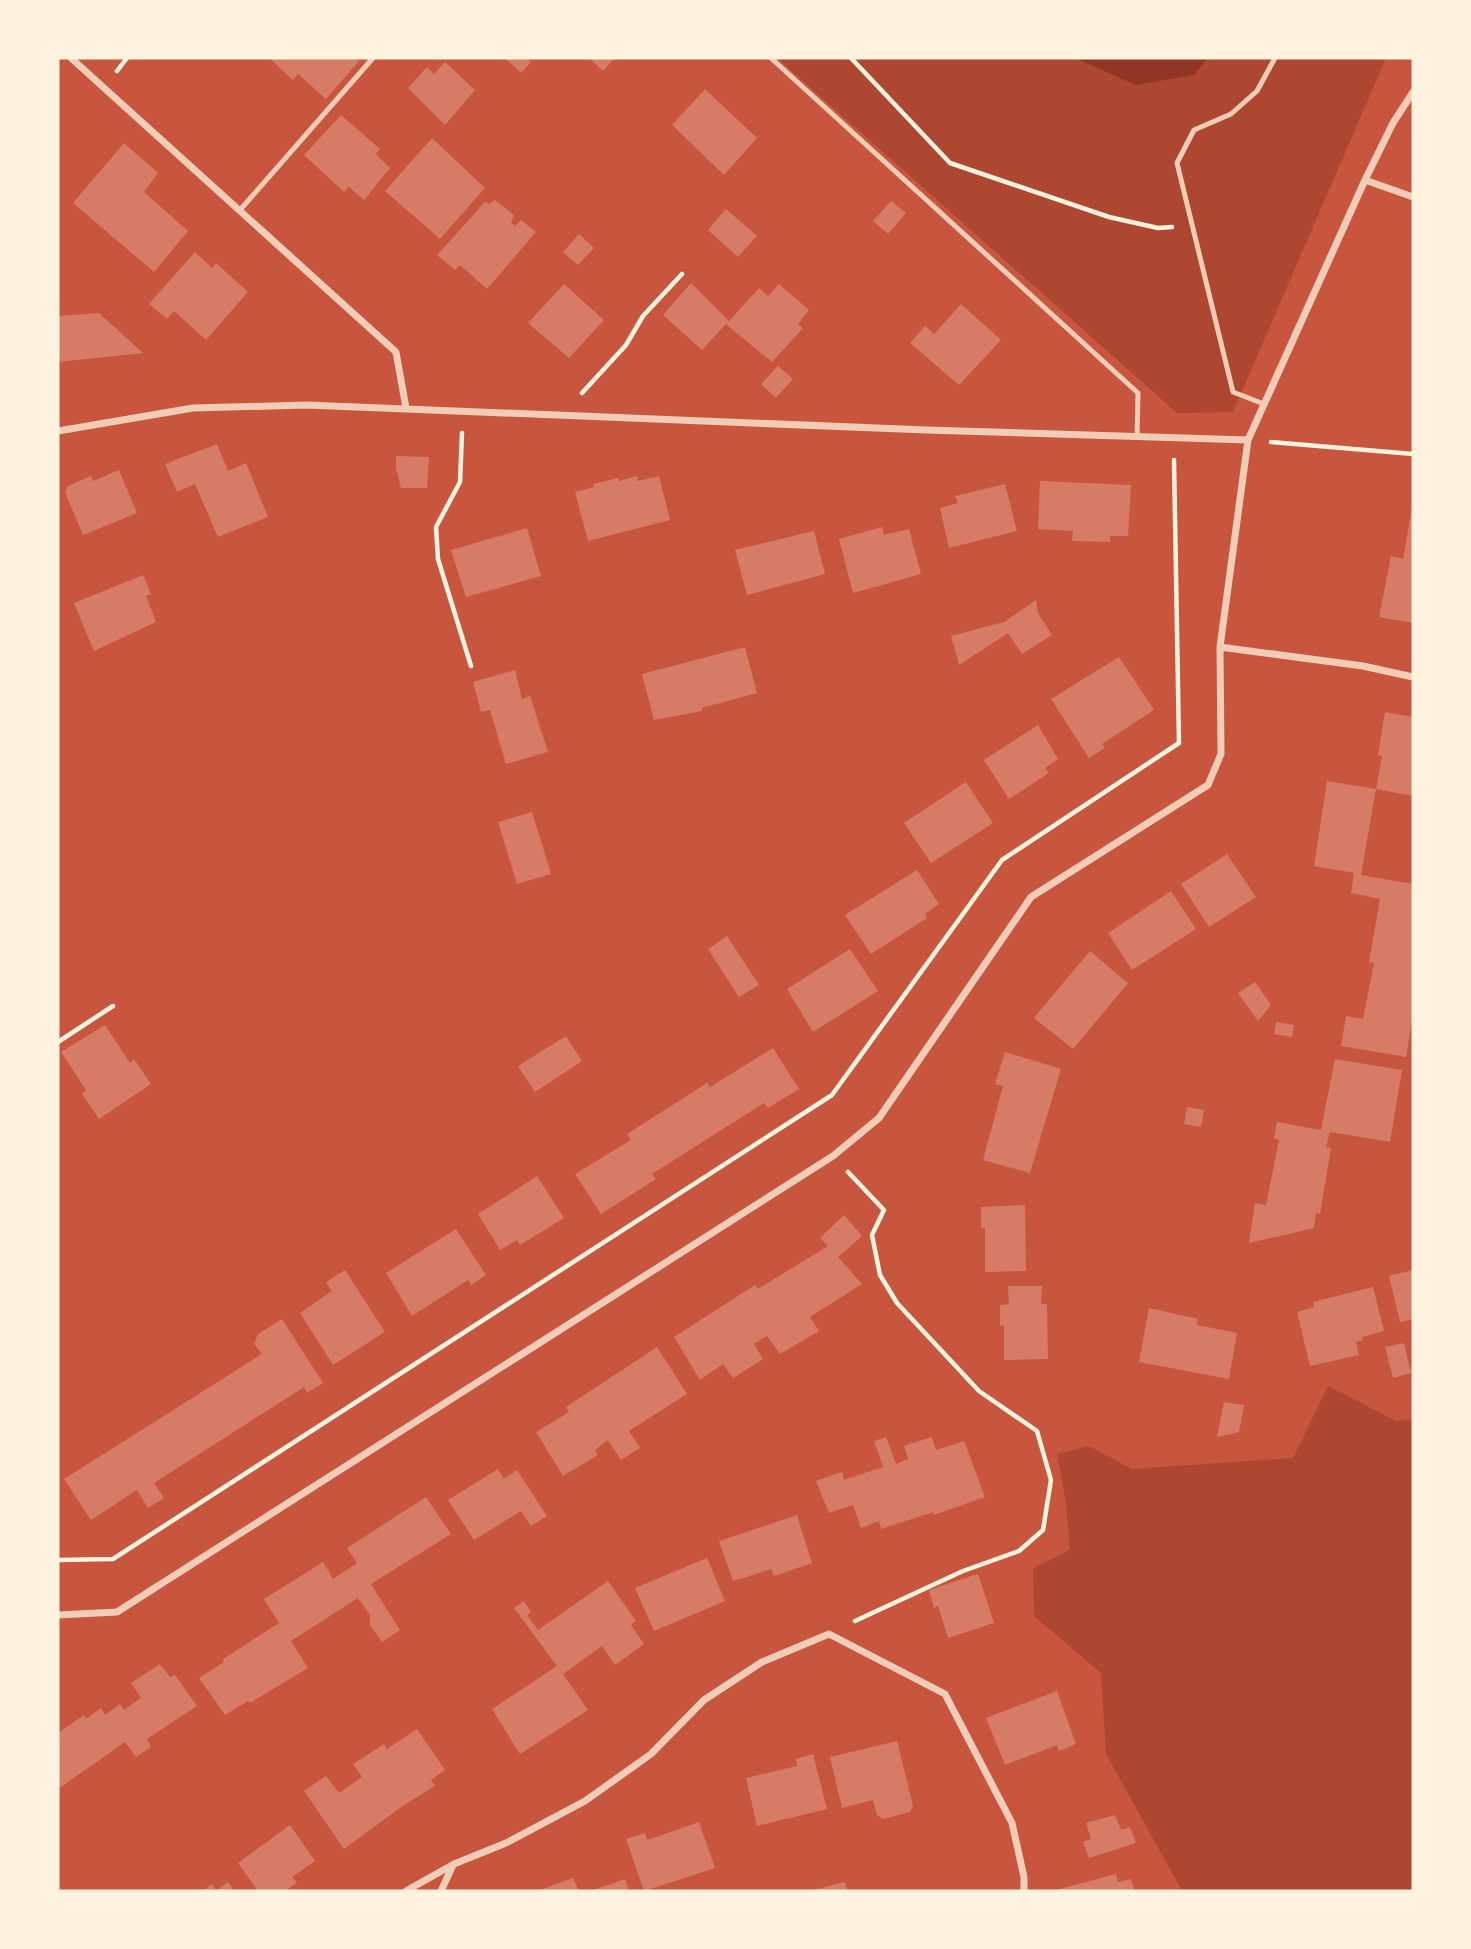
<svg xmlns="http://www.w3.org/2000/svg" width="1471" height="1949" font-family="'Nunito Sans',sans-serif">
<rect width="100%" height="100%" fill="#c8553d"/>
<path fill="#ae4732" d="M777,58H1386L1233,412L1177,413Z
M1328,1386L1396,1421L1413,1419V1891H1182L1106,1754L1101,1673L1034,1616L1033,1568L1070,1550L1066,1503L1057,1454L1089,1446L1132,1469L1293,1458Z"/>
<path fill="#8f3625" d="M1075,58H1208L1194,75L1136,85Z"/>
<path fill="#d67c66" d="M269,58H355L359,61L326,99L298,74L293,80Z
M505,58H526L531,62L521,73Z
M589,58H615L603,71Z
M445,62L475,90L445,125L408,88L427,67L434,74Z
M705,89L757,138L724,175L672,125Z
M341,115L380,149L376,154L390,168L364,200L349,187L344,192L304,155Z
M432,138L485,188L440,239L385,191Z
M124,143L158,173L144,192L188,231L154,272L73,203Z
M495,200L514,215L511,223L515,226L521,220L536,232L487,289L460,265L455,270L437,255L485,202L489,204Z
M891,201L906,213L888,234L873,221Z
M726,209L757,236L738,257L708,230Z
M579,234L594,248L578,265L563,252Z
M195,252L212,268L216,263L248,292L206,340L174,311L167,319L149,304Z
M691,283L729,321L759,288L768,296L779,284L809,310L798,324L803,328L772,362L726,324L702,350L663,315Z
M564,284L604,320L569,358L528,323Z
M961,304L1001,340L959,385L910,343L925,326L934,334Z
M99,313L143,353L58,362V316Z
M778,366L793,379L776,398L761,384Z
M217,444L228,471L246,463L268,517L218,537L195,484L177,492L165,464Z
M396,456L429,457L427,488H401L396,469Z
M119,470L137,513L83,535L65,492L68,486L91,476L93,481Z
M637,476L638,481L659,476L670,520L588,541L575,492L594,487L593,484L618,478L619,481Z
M1040,481L1131,485L1128,536H1110V542L1072,541L1073,531L1038,529Z
M1005,484L1017,531L949,548L940,508L958,503L955,496Z
M1412,508H1413V623L1379,617L1391,556L1403,559Z
M882,527L884,535L909,529L921,574L853,593L839,539Z
M527,528L541,576L466,597L451,550Z
M814,531L825,574L747,595L735,550Z
M143,575L151,594L146,596L156,622L94,651L74,603Z
M1036,600L1038,613L1052,635L1022,654L1008,633L959,665L951,636L1004,622Z
M745,647L757,693L702,708V711L654,720L642,674Z
M1119,657L1154,710L1102,744L1105,748L1089,758L1051,699Z
M515,670L522,699L530,696L548,752L506,764L490,710L481,712L473,682Z
M1385,712L1413,717V796L1376,789L1382,756L1378,755Z
M1038,725L1058,759L1045,768L1049,773L1009,799L984,760Z
M1327,781L1376,789L1361,875L1413,884V1015L1406,1057L1341,1046L1346,1016L1363,1019L1374,963L1369,962L1380,899L1351,893L1354,873L1314,866Z
M966,782L993,823L931,863L904,823Z
M532,812L551,874L517,884L498,822Z
M1227,854L1256,897L1209,927L1181,884Z
M917,870L939,904L925,914L927,918L871,954L845,915Z
M1171,891L1196,929L1132,970L1108,933Z
M727,936L759,985L739,997L708,949Z
M850,949L878,991L813,1032L787,989Z
M1090,951L1128,983L1073,1049L1034,1018Z
M1255,982L1271,1005L1258,1021L1238,993Z
M1276,1022L1294,1025L1292,1037L1274,1034Z
M105,1025L130,1063L134,1059L151,1084L99,1119L82,1094L86,1090L61,1052Z
M566,1036L582,1061L535,1092L518,1066Z
M773,1048L799,1089L768,1108L764,1103L652,1174L656,1179L601,1214L575,1174L631,1140L627,1134L707,1083L710,1087Z
M1005,1052L1061,1069L1030,1173L983,1160L1003,1086L995,1084Z
M1335,1059L1402,1070L1390,1142L1330,1132L1326,1147L1331,1148L1320,1214L1316,1213L1314,1228L1249,1243L1255,1203L1266,1205L1279,1140L1274,1138L1277,1122L1321,1130Z
M1187,1107L1204,1110L1201,1127L1184,1124Z
M537,1176L564,1218L520,1245L517,1240L500,1250L478,1214Z
M1025,1205L1026,1271L985,1272V1228H981V1207Z
M844,1215L862,1236L838,1257L862,1284L810,1317L819,1331L780,1354L767,1336L754,1344L763,1359L733,1378L723,1364L700,1380L674,1337L755,1285L758,1289L828,1246L820,1238Z
M456,1229L486,1275L471,1285L468,1280L412,1316L386,1273Z
M345,1270L385,1332L333,1365L300,1313L332,1291L326,1282Z
M1413,1270V1319L1400,1322L1389,1276Z
M1008,1286H1042L1041,1304H1047L1048,1359L1004,1360V1325L1000,1326V1305L1009,1304Z
M1373,1287L1384,1331L1362,1337L1363,1340L1356,1342L1359,1355L1310,1366L1297,1312L1314,1307L1313,1302Z
M1149,1308L1198,1319L1197,1325L1237,1333L1229,1379L1139,1362Z
M282,1319L323,1383L307,1393L304,1387L154,1483L164,1498L148,1508L137,1490L91,1520L64,1479L262,1354L254,1344L258,1334Z
M1404,1343L1411,1373L1393,1378L1385,1347Z
M657,1347L687,1394L629,1431L640,1448L621,1460L608,1440L595,1450L598,1455L563,1476L536,1432L569,1412L566,1407Z
M1224,1402L1244,1405L1239,1432L1217,1437Z
M886,1437L896,1464L908,1459L904,1446L932,1437L936,1450L964,1441L985,1497L933,1515V1512L881,1529L879,1521L861,1528L853,1505L829,1513L816,1481L842,1472L844,1480L883,1467L874,1441Z
M498,1469L504,1479L517,1470L547,1516L531,1526L521,1511L474,1540L448,1500Z
M426,1497L451,1534L371,1584L400,1630L382,1642L370,1625V1615L358,1598L291,1641L308,1668L250,1703L248,1701L225,1715L199,1678L224,1662L223,1659L279,1623L264,1599L323,1562L333,1579L357,1563L347,1548Z
M797,1515L812,1563L774,1576L771,1569L733,1581L719,1541Z
M707,1558L725,1601L654,1631L635,1588Z
M978,1574L994,1623L948,1638L938,1606L934,1608L929,1590Z
M608,1581L636,1621L631,1625L644,1644L615,1665L602,1646L563,1674L588,1710L520,1754L492,1709L557,1666L514,1608L524,1601L531,1612L527,1615L538,1630Z
M160,1664L170,1677L175,1675L197,1706L147,1739L151,1747L136,1757L125,1742L58,1789V1733L84,1715L86,1719L101,1708L105,1715L120,1704L124,1710L141,1698L131,1683Z
M1057,1691L1076,1744L1059,1751L1057,1745L1005,1765L986,1718Z
M417,1729L445,1770L431,1780L435,1786L404,1805L344,1849L304,1791L326,1776L339,1793L362,1777L353,1764L384,1744L387,1749Z
M897,1741L913,1806L910,1812L883,1819L877,1815L873,1800L842,1808L830,1757Z
M813,1754L827,1809L757,1826L746,1778L797,1766L796,1759Z
M1115,1815L1121,1830L1130,1827L1136,1843L1089,1858L1083,1842L1091,1839L1086,1823Z
M699,1822L715,1868L644,1891L626,1839L645,1833L647,1840Z
M290,1825L315,1861L292,1877L297,1883L285,1891H258L238,1863Z
M1116,1874L1118,1882L1131,1879L1135,1891H1052Z
M573,1878L579,1891H537Z
M625,1879L629,1891H590Z
M228,1882L234,1891H203L212,1884L216,1891Z
M845,1882L847,1891H813V1890Z"/>
<g fill="none" stroke-linecap="round" stroke-linejoin="round">
<path stroke="#fff3e0" stroke-width="4.5" d="M851,58L950,163L1109,217L1158,228L1172,227
M117,71L127,58
M582,393L626,345L643,316L682,274
M462,433L460,482L436,527L438,559L471,666
M1271,442L1413,454
M58,1042L113,1006
M848,1172L884,1210L872,1235L880,1275L897,1303L979,1391L1037,1431L1051,1480L1043,1530L1019,1551L963,1571L855,1621
M58,1560L113,1559L832,1095L1002,860L1179,743L1174,460"/>
<path stroke="#f1ccb7" stroke-width="5" d="M771,58L1138,393L1137,437
M240,210L373,58
M1264,404L1233,392L1177,163L1194,130L1231,114L1257,91L1275,58"/>
<path stroke="#f1ccb7" stroke-width="7" d="M71,58L396,352L406,408
M1365,180L1413,197
M58,431L193,408L307,405L926,430L1248,440
M1220,647L1363,666L1413,677
M58,1615L117,1612L833,1156L879,1118L1031,897L1208,785L1221,754L1220,647L1248,440L1365,180L1393,123L1413,92
M406,1891L454,1864L506,1843L585,1801L651,1754L704,1700L762,1662L829,1634L945,1694L1012,1823L1024,1877V1891
M441,1891L453,1865"/>
</g>
<rect width="1471" height="1949" fill="none" stroke="#fff3e0" stroke-width="119"/>
</svg>
